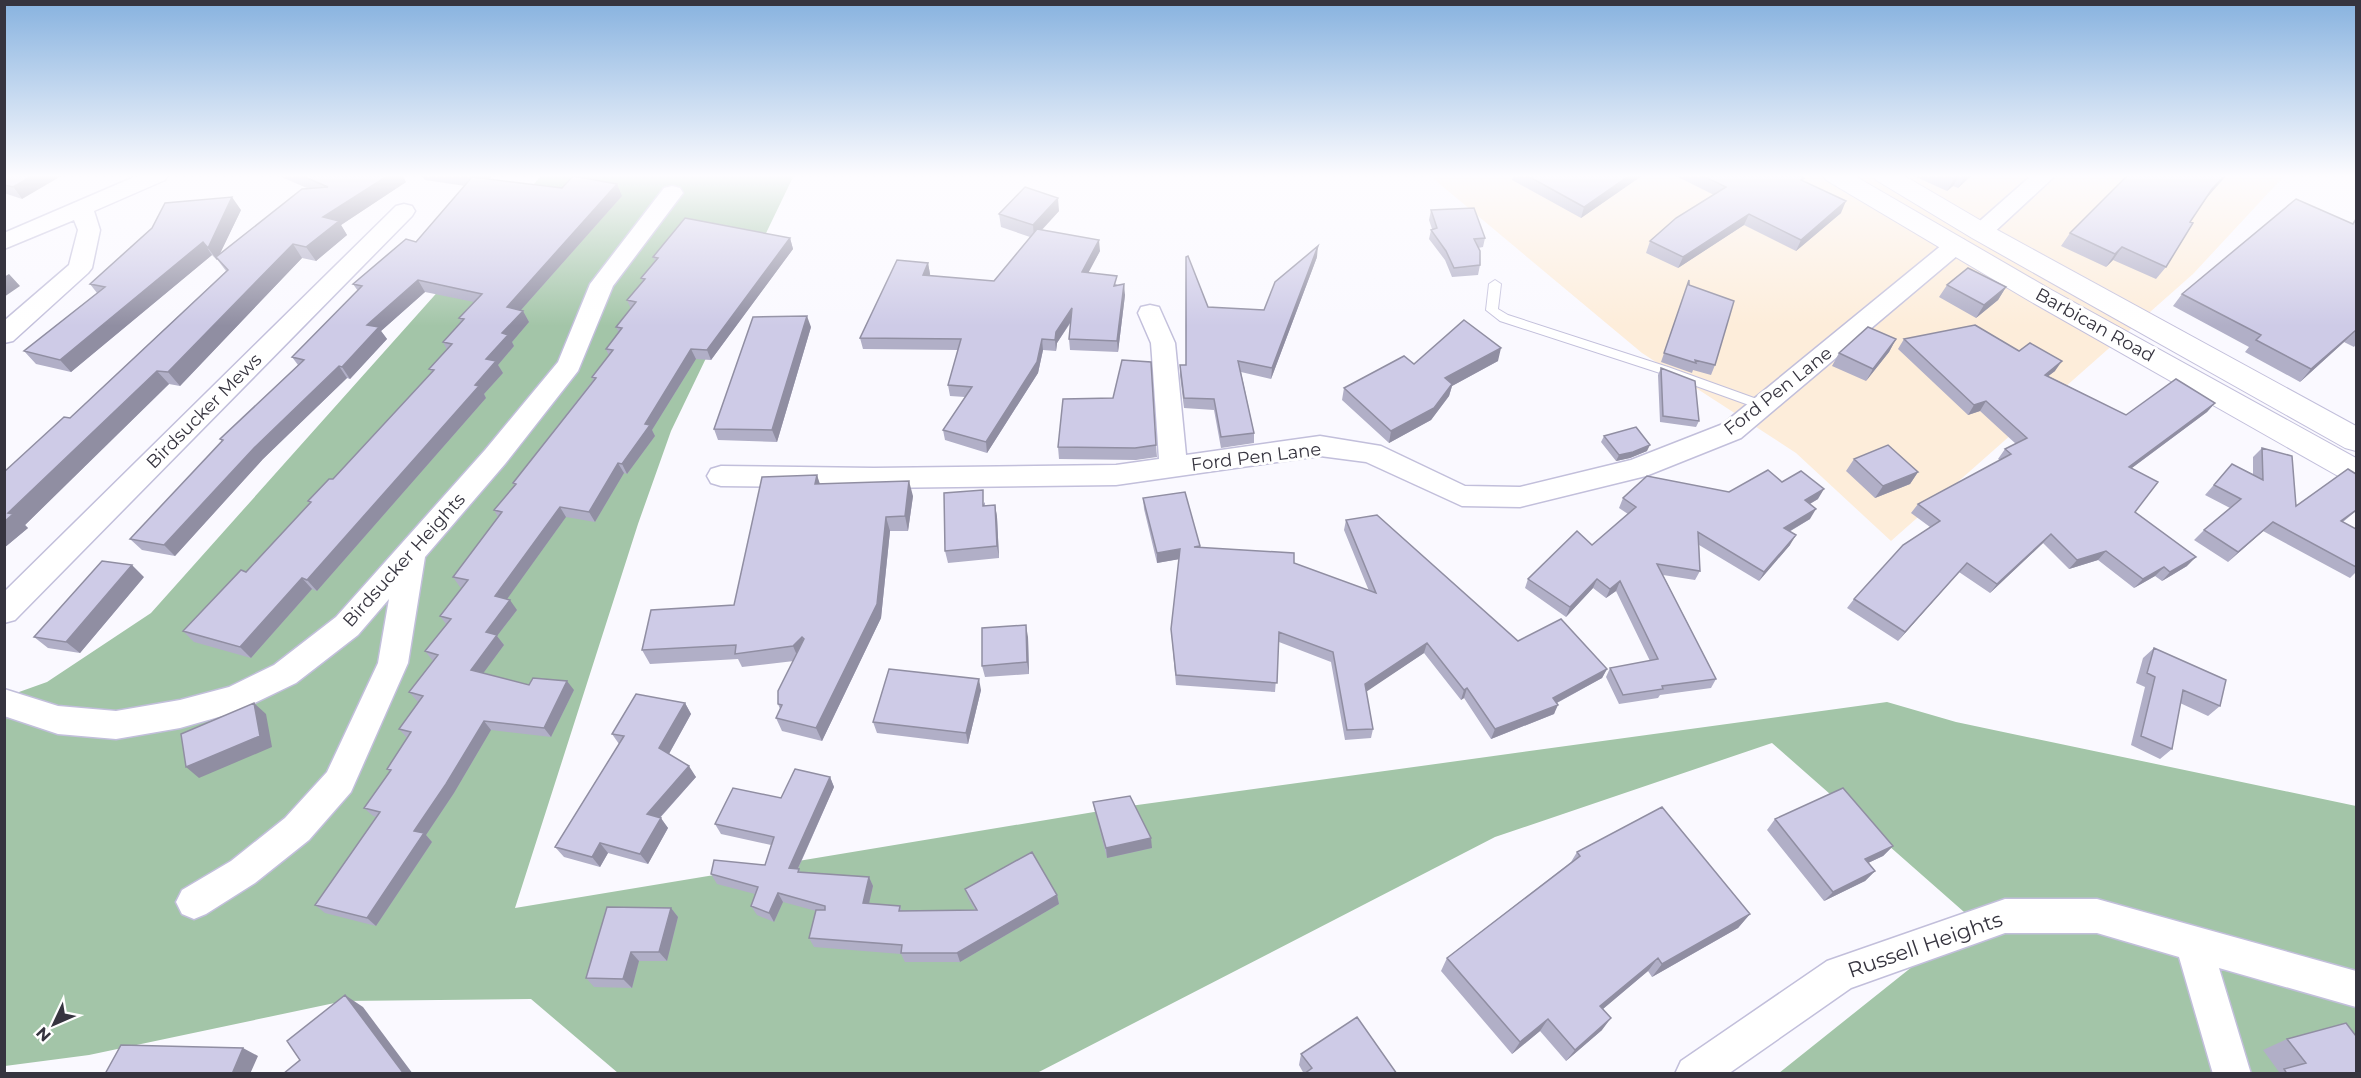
<svg xmlns="http://www.w3.org/2000/svg" width="2361" height="1078" font-family="Montserrat,sans-serif">
<rect width="100%" height="100%" fill="#faf9ff"/>
<path fill="#fdedda" d="M1429,175H2285L2193,274L1891,541L1796,453L1642,353Z"/>
<path fill="#a3c5a8" d="M542,175H794L671,431L638,524L515,908L1130,806L1887,702L1956,722L2356,806V1073H1779L1972,919L1772,743L1495,837L1037,1073H618L531,999L344,1001L89,1055L5,1066V697L47,682L151,613Z"/>
<g fill="none" stroke-linecap="round" stroke-linejoin="round">
<defs>
<path id="lane" d="M1495,280L1501,284L1498,309L1508,315L1668,367L1768,403L1770,406L1768,409H1760L1660,373L1500,321L1486,310L1489,284Z"/>
<path id="street" d="M139,175H168L165,180L94,211L100,230L92,268L88,273L13,341L4,343V321L69,265L78,230L74,220L4,249V233Z
M2032,175H2056L1989,237L1981,239L1973,237L1970,232L1973,227Z
M672,186L680,188L683,193L613,286L578,371L505,464L425,557L408,663L351,792L309,840L255,883L206,914L194,919L182,914L176,902L182,890L231,861L285,818L327,772L378,663L389,599L358,635L296,683L236,712L180,728L116,739L58,734L4,716V689L58,706L116,711L180,700L229,687L274,665L336,617L485,450L558,362L590,284L664,188Z
M404,204L412,206L415,211L412,216L15,620L4,623V592L396,206Z
M1956,238L1964,240L1968,245L1964,250L1741,438L1646,476L1520,507L1462,506L1366,462L1320,456L1116,485L874,488L721,486L711,483L707,476L711,469L721,466L874,468L1116,465L1159,459L1152,356L1151,343L1138,313L1141,307L1150,305L1159,307L1175,343L1186,455L1320,436L1381,446L1465,486L1520,487L1631,460L1723,424L1948,240Z
M2005,899H2097L2356,971V1007L2219,968L2251,1074H2213L2179,957L2097,933H2005L1851,988L1728,1074H1675L1681,1061L1827,961Z"/>
<path id="secondary" d="M1823,175H1853L2048,288L2356,458V484L2345,480L2028,300L1826,180Z
M1873,175H1903L1990,226L2356,426V451L2345,448L1972,238L1876,180Z"/>
</defs>
<use href="#lane" stroke="#c2bfdb" stroke-width="2"/>
<use href="#street" stroke="#c2bfdb" stroke-width="3"/>
<use href="#secondary" stroke="#c2bfdb" stroke-width="2"/>
<use href="#lane" fill="#fff" fill-rule="evenodd"/>
<use href="#street" fill="#fff" fill-rule="evenodd"/>
<use href="#secondary" fill="#fff" fill-rule="evenodd"/>
</g>
<path fill="#b1afc7" d="M4,175L22,199L4,193Z
M277,175H402L406,182L341,225L347,235L316,261L302,258L180,386L169,384L25,525L28,528L4,548L70,418L226,271L217,259V260L212,255L71,372L36,364L24,351L97,293L90,284L241,210L219,255L309,189Z
M422,175H493L489,179L622,196L521,310L523,311L529,322L512,342L514,346L498,365L503,373L484,394L486,398L317,591L312,589L251,658L194,642L183,631L246,572L310,503L308,501L333,479L432,372L429,369L447,350L443,342L461,323L459,318L474,302L425,292L381,331L387,339L350,379L347,378L263,459L175,556L142,550L130,539L222,442L220,439L298,365L292,357L358,291L353,284L416,242L465,186L425,180Z
M1513,175H1643L1581,218L1512,180Z
M1674,175H1798L1804,178L1803,181L1841,213L1796,251L1744,225L1678,268L1646,253L1650,241L1714,195Z
M1917,175H1972L1958,188L1953,186L1947,191L1916,177Z
M2206,199L2190,222L2166,267L2156,279L2113,260L2106,267L2061,246L2070,233Z
M1431,210L1485,238L1483,247L1478,248L1480,265L1478,275L1452,277L1445,260L1429,239L1431,230L1432,229L1429,220Z
M1059,211L1042,230L1100,251L1088,272L1118,285L1125,295L1118,352L1070,350L1069,339L1071,322L1057,343L1056,351L1043,350L1038,373L987,453L945,440L943,430L965,397L950,396L948,385L958,350L863,349L860,338L928,263L930,274V276L994,281L1030,237L1001,227L999,214Z
M2356,219V344L2354,347L2344,342L2300,382L2245,352L2249,347L2173,306L2182,294L2352,224Z
M790,238L793,249L711,360L696,359L652,430L655,436L627,474L624,473L595,522L566,517L507,599L517,610L497,636L504,645L483,673L529,685L574,690L551,737L491,730L454,793L426,835L432,842L376,926L325,913L315,905L376,817L373,816L364,808L390,772L387,769L407,738L399,729L418,702L409,692L433,661L425,651L446,624L440,616L463,587H460L453,577L498,517L494,510L514,485L513,483L593,380L592,377L609,356L606,349L619,333L616,327L631,309L627,300L643,282L641,278L655,261L653,257Z
M1317,257L1271,379L1241,372L1254,433V443L1221,448L1214,410L1184,408L1180,376V365H1186L1208,307L1264,310Z
M1689,280V285L1715,365L1711,375L1693,370L1692,373L1661,362Z
M1947,285L2006,287L1998,300L1976,318L1939,297Z
M811,327L777,442L718,440L714,429Z
M1896,339L1889,352L1866,381L1832,366L1839,353Z
M1904,339L2019,351L2055,371L2048,376L2126,415L2215,403L2207,412L2132,468L2135,512L2187,566L2162,581L2155,576L2134,588L2098,560L2069,569L2043,543L1990,593L1959,572L1898,641L1847,608L1854,599L1930,527L1911,513L1918,504L2000,460L1998,459L2005,449L2016,444L1980,411L1968,415L1898,349Z
M1498,361L1452,386L1449,396L1431,420L1389,443L1342,400L1344,388L1414,364Z
M1661,368L1699,421L1696,427L1660,422L1658,375Z
M1604,436L1647,451L1630,458L1616,461L1601,442Z
M1156,445L1157,457L1136,460L1059,459L1058,447Z
M2262,448L2296,506L2356,474V511L2343,522L2356,529V572L2350,578L2263,531L2228,562L2194,540L2204,530L2230,508L2205,495L2232,464L2253,474V457Z
M1854,459L1918,472L1910,484L1875,498L1846,471Z
M817,475L819,484L913,496L908,531H890L881,618L822,741L782,731L776,718L780,709L778,704L794,661L742,667L738,659L650,664L642,650L734,605Z
M1782,482L1818,499L1810,504V519L1789,532L1790,545L1759,581L1699,545L1700,571L1695,580L1663,575L1716,679L1711,688L1660,695L1658,698L1619,704L1606,677L1610,668L1650,661L1616,591L1606,598L1593,588L1566,617L1525,588L1528,579L1592,545L1628,514L1619,508L1623,498L1729,492Z
M1143,498L1200,547L1294,563L1369,591L1344,530L1346,520L1518,641L1607,669L1602,678L1557,703L1554,714L1491,739L1464,698L1461,700L1424,653L1366,691L1373,729L1371,738L1345,740L1331,662L1279,642L1275,692L1176,685L1171,629L1179,559L1157,563L1144,509Z
M985,502V506L995,505L997,517L999,558L948,563L945,551Z
M144,577L80,653L48,648L34,637Z
M1028,637L1029,674L985,677L982,666Z
M2154,648L2220,706L2208,716L2180,703L2172,749L2160,759L2131,745L2145,687L2136,683L2143,658Z
M981,690L968,744L877,733L873,722Z
M685,703L691,714L669,754L696,777L660,818L668,828L648,864L608,853L600,867L564,857L555,847L619,744L612,734Z
M830,777L834,787L798,869L801,872L869,877L873,886L869,903L900,906L902,911L975,910L968,898L965,889L1057,895L1059,904L960,962H905L901,954L814,947L809,938L816,911L783,902L774,922L757,915L751,906L755,894L717,884L711,874L765,865L771,845L721,834L715,824L781,798Z
M1093,802L1152,848L1107,858L1095,812Z
M1775,819L1893,846L1883,856L1868,863L1875,871L1865,881L1824,901L1767,830Z
M1577,852L1750,914L1738,928L1652,977L1648,971L1603,1009L1602,1030L1566,1061L1540,1031L1512,1054L1441,971L1447,958L1571,862Z
M671,908L678,917L667,961H639L632,988L594,987L586,978Z
M2287,1039L2356,1074H2275L2279,1072L2263,1050Z
M1301,1054L1397,1074H1304L1299,1065Z"/>
<path fill="#908ea2" d="M34,175H63L22,199L13,187Z
M389,175H402L406,182L341,225L347,235L316,261L306,247L323,217Z
M475,175H493L481,188L474,176Z
M1630,175H1643L1581,218L1584,207Z
M1960,175L1953,186L1947,191L1954,179Z
M1966,175H1972L1958,188L1965,176Z
M2225,175H2227L2203,202L2212,189Z
M617,184L622,196L513,319L507,307Z
M232,197L241,210L217,260L208,248Z
M1058,198L1059,211L1034,238L1033,225Z
M1846,201L1841,213L1796,251L1801,240Z
M1749,214L1744,225L1678,268L1683,257Z
M790,238L793,249L711,360L707,350Z
M1099,240L1100,251L1083,283L1082,272Z
M203,242L212,255L71,372L60,360Z
M293,244L302,258L180,386L168,372Z
M1318,246L1317,257L1271,379L1272,368Z
M2122,247L2113,260L2106,267L2115,254Z
M928,263L930,274L925,286L923,275Z
M9,274L20,286L4,297V277Z
M418,280L425,292L381,331L387,339L350,379L342,367L367,325Z
M1124,284L1125,295L1118,352L1117,341Z
M2006,287L1998,300L1976,318L1984,305Z
M1072,308L1073,318L1057,343L1056,351L1055,340L1056,332Z
M523,311L529,322L512,342L514,346L498,365L503,373L484,394L486,398L317,591L307,580L475,385L486,359L502,333Z
M807,316L811,327L777,442L772,430Z
M2356,330L2344,342L2300,382L2311,369Z
M1042,339L1043,350L1038,373L987,453L986,442Z
M1896,339L1889,352L1866,381L1873,369Z
M1501,348L1498,361L1452,386L1449,396L1431,420L1389,443L1391,431L1445,378Z
M691,349L696,359L652,430L655,436L627,474L622,464L645,424Z
M2062,361L2055,371L2038,384L2045,375Z
M339,366L347,378L263,459L175,556L164,545L254,448Z
M157,371L169,384L25,525L28,528L4,548V522L8,513Z
M1986,401L1980,411L1968,415L1974,405Z
M2215,403L2207,412L2121,476L2129,467Z
M1650,445L1647,451L1630,458L1616,461L1619,455Z
M618,463L624,473L595,522L589,512Z
M1918,472L1910,484L1875,498L1883,486Z
M817,475L822,490L815,484Z
M909,481L913,496L908,531L905,516Z
M1824,489L1818,499L1799,510L1805,500Z
M995,505L997,517L999,558L997,546Z
M560,507L566,517L502,606L495,596Z
M1816,509L1810,519L1778,538L1784,528Z
M2356,510V511L2331,530L2341,521Z
M886,517L890,531L881,618L822,741L816,728Z
M2273,522L2263,531L2228,562L2238,552Z
M2051,534L2043,543L1990,593L1997,584Z
M1796,535L1790,545L1759,581L1764,572Z
M1180,549V559L1157,563V553Z
M2106,551L2098,560L2069,569L2077,560Z
M2196,557L2187,566L2162,581L2170,572Z
M1967,563L1959,572L1898,641L1905,632Z
M132,565L144,577L80,653L66,642Z
M2164,567L2155,576L2134,588L2143,579Z
M302,578L312,589L251,658L240,647Z
M1597,579L1593,588L1566,617L1570,607Z
M1620,581L1616,591L1606,598L1610,589Z
M510,600L517,610L497,636L504,645L479,679L471,670L486,632Z
M1026,625L1028,637L1029,674L1027,662Z
M802,637L807,651L799,660L793,646Z
M1427,643L1424,653L1363,694L1365,684Z
M1607,669L1602,678L1549,707L1553,698Z
M979,679L981,690L968,744L966,733Z
M567,681L574,690L551,737L544,728Z
M1467,688L1464,698L1461,700L1464,690Z
M254,703L266,714L272,747L199,778L186,767Z
M685,703L691,714L666,759L659,748Z
M1558,705L1554,714L1491,739L1495,729Z
M484,721L491,730L454,793L426,835L432,842L376,926L367,918L414,831Z
M689,766L696,777L654,824L647,814Z
M830,777L834,787L794,877L789,868Z
M661,818L668,828L648,864L640,854Z
M1151,838L1152,848L1107,858L1106,848Z
M600,843L608,853L600,867L592,857Z
M1893,846L1883,856L1855,869L1865,859Z
M1875,871L1865,881L1824,901L1833,892Z
M869,877L873,886L867,912L863,903Z
M778,893L783,902L774,922L769,913Z
M1057,895L1059,904L960,962L957,953Z
M671,908L678,917L667,961L659,952Z
M1750,914L1738,928L1652,977L1662,964Z
M631,952L639,961L632,988L623,979Z
M1658,958L1648,971L1591,1019L1600,1006Z
M345,995L363,1007L413,1074H404Z
M1611,1018L1602,1030L1566,1061L1575,1050Z
M1548,1019L1540,1031L1512,1054L1520,1042Z
M243,1048L258,1056L250,1074H232Z"/>
<path fill="#cecbe7" stroke="#908ea2" stroke-width="1.5" d="M4,175H34L13,187L4,185Z
M300,175H389L323,217L339,221L306,247L293,244L168,372L157,371L8,513L13,514L4,522V472L64,417L70,418L228,270L216,257L302,189L328,187Z
M1526,175H1630L1584,207Z
M1701,175H1798L1804,178L1801,180L1846,201L1801,240L1749,214L1683,257L1650,241L1676,218L1726,187Z
M1945,175H1959L1954,179Z
M2128,175H2225L2212,189L2190,222L2193,223L2166,267L2122,247L2115,254L2070,233Z
M573,176L617,184L507,307L523,311L502,333L508,335L486,359L496,361L475,385L479,386L307,580L302,578L240,647L183,631L241,570L246,572L311,502L308,501L329,479H333L434,370L429,369L452,344L443,342L464,319L459,318L482,294L418,280L367,325L379,327L342,367L339,366L254,448L164,545L130,539L223,440L220,439L304,360L292,357L362,286L353,284L406,239L416,242L472,177L562,188Z
M1025,187L1058,198L1033,225L999,214Z
M232,197L208,248L203,242L60,360L24,351L105,287L90,284L152,228L165,203Z
M2296,199L2353,224L2356,219V330L2311,369L2256,340L2261,335L2182,294Z
M1474,208L1485,238L1474,239L1480,251V265L1454,268L1446,251L1431,230L1437,228L1431,210Z
M685,218L790,238L707,350L691,349L645,424L650,425L622,464L618,463L589,512L560,507L495,596L510,600L486,632L497,635L471,670L529,685L533,678L567,681L544,728L484,721L446,784L414,831L424,833L367,918L315,905L380,812L364,808L391,770L387,769L411,732L399,729L423,696L409,692L438,655L425,651L451,619L440,616L468,580L453,577L502,512L494,510L516,484L513,483L596,378L592,377L613,350L606,349L622,328L616,327L636,302L627,300L645,279L641,278L658,258L653,257Z
M1037,229L1099,240L1082,272L1117,276L1114,286L1124,284L1117,341L1069,339L1072,308L1056,332L1055,340L1042,339L1037,362L986,442L943,430L972,387L948,385L961,339L860,338L897,260L928,263L923,275L994,281Z
M1318,246L1272,368L1238,361L1254,433L1221,437L1214,399L1184,398L1180,365H1186V257L1188,256L1208,307L1264,310L1275,282Z
M1968,268L2006,287L1984,305L1947,285Z
M1689,280V285L1734,301L1715,365L1695,360L1696,363L1664,353Z
M807,316L772,430L714,429L753,317Z
M1464,320L1501,348L1445,378L1452,384L1434,408L1391,431L1344,388L1404,356L1414,364Z
M1975,325L2019,351L2030,343L2062,361L2045,375L2126,415L2176,379L2215,403L2129,467L2158,482L2135,512L2196,557L2170,572L2164,567L2143,579L2106,551L2077,560L2051,534L1997,584L1967,563L1905,632L1854,599L1903,545L1940,521L1918,504L2011,454L2005,449L2027,438L1986,401L1974,405L1904,339Z
M1868,327L1896,339L1873,369L1839,353Z
M1122,360L1151,362L1156,445L1135,448L1058,447L1063,399L1113,398Z
M1661,368L1695,381L1699,421L1663,416Z
M1636,427L1650,445L1633,452L1619,455L1604,436Z
M1888,445L1918,472L1883,486L1854,459Z
M2262,448L2292,456L2296,506L2348,469L2356,474V510L2341,521L2356,529V567L2273,522L2238,552L2204,530L2241,499L2214,485L2232,464L2263,480Z
M1768,470L1782,482L1801,471L1824,489L1805,500L1816,509L1784,528L1796,535L1764,572L1698,532L1700,571L1657,564L1716,679L1662,686L1663,689L1623,695L1610,668L1658,659L1620,581L1610,589L1597,579L1570,607L1528,579L1577,531L1592,545L1636,507L1623,498L1647,476L1729,492Z
M817,475L815,484L909,481L905,516L886,517L877,604L816,728L776,718L782,705L778,704V691L804,639L802,637L793,646L735,654L736,645L642,650L651,610L734,605L762,477Z
M983,490V506L995,505L997,546L945,551L944,493Z
M1185,492L1200,546L1194,547L1294,553V563L1376,593L1346,520L1377,515L1518,641L1561,619L1607,669L1553,698L1558,705L1495,729L1467,688L1464,690L1427,643L1365,684L1373,729L1347,730L1333,652L1279,632L1277,683L1176,675L1171,629L1180,549L1157,553L1143,498Z
M102,561L132,565L66,642L34,637Z
M1026,625L1027,662L982,666V628Z
M2154,648L2226,680L2220,706L2183,690L2172,749L2141,736L2155,677L2147,673Z
M889,669L979,679L966,733L873,722Z
M636,694L685,703L659,748L689,766L647,814L661,818L640,854L600,843L592,857L555,847L624,736L612,734Z
M254,703L260,736L186,767L181,734Z
M795,769L830,777L789,868L799,869L798,872L869,877L863,903L900,906L899,911L977,910L965,889L1032,852L1057,895L957,953H901L902,945L809,938L816,910H825V906L778,893L769,913L751,906L758,887L711,874L714,860L765,865L774,837L715,824L733,788L781,798Z
M1843,788L1893,846L1865,859L1875,871L1833,892L1775,819Z
M1130,796L1151,838L1106,848L1093,802Z
M1662,807L1750,914L1662,964L1658,958L1600,1006L1611,1018L1575,1050L1548,1019L1520,1042L1447,958L1580,856L1577,852Z
M607,907L671,908L659,952H631L623,979L586,978Z
M345,995L404,1074H283L300,1060L287,1041Z
M1357,1017L1397,1074H1304L1312,1068L1301,1054Z
M2346,1023L2356,1036V1074H2287L2284,1069L2306,1063L2287,1039Z
M121,1045L243,1048L232,1074H105Z"/>
<linearGradient id="sky" x2="0" y2="1"><stop stop-color="#87b2df"/><stop offset="0.54" stop-color="#fdfcff"/><stop offset="1" stop-color="#fdfcff" stop-opacity="0"/></linearGradient>
<rect width="2361" height="326" fill="url(#sky)"/>
<g text-anchor="middle" stroke-width="6" stroke-linejoin="round" paint-order="stroke">
<g font-size="18" fill="#36343f" stroke="#fff">
<text transform="translate(2095 325) rotate(29)" y="6">Barbican Road</text>
<text transform="translate(1778 391) rotate(-38)" y="6">Ford Pen Lane</text>
<text transform="translate(204 411) rotate(-45)" y="6">Birdsucker Mews</text>
<text transform="translate(1256 457) rotate(-7)" y="6">Ford Pen Lane</text>
<text transform="translate(404 560) rotate(-48)" y="6">Birdsucker Heights</text>
</g>
<g font-size="21" fill="#36343f" stroke="#fff">
<text transform="translate(1925 945) rotate(-19)" y="7">Russell Heights</text>
</g>
</g>
<rect width="2361" height="1078" fill="none" stroke="#36343f" stroke-width="12"/>
<g transform="translate(54 1024) rotate(226)" stroke="#ffffff" stroke-width="4.5" paint-order="stroke">
<path d="M0-4.5L10 22L0 15L-10 22Z" fill="#36343f"/>
<text y="-9" font-size="16" font-weight="bold" text-anchor="middle" fill="#36343f">N</text>
</g>
</svg>
